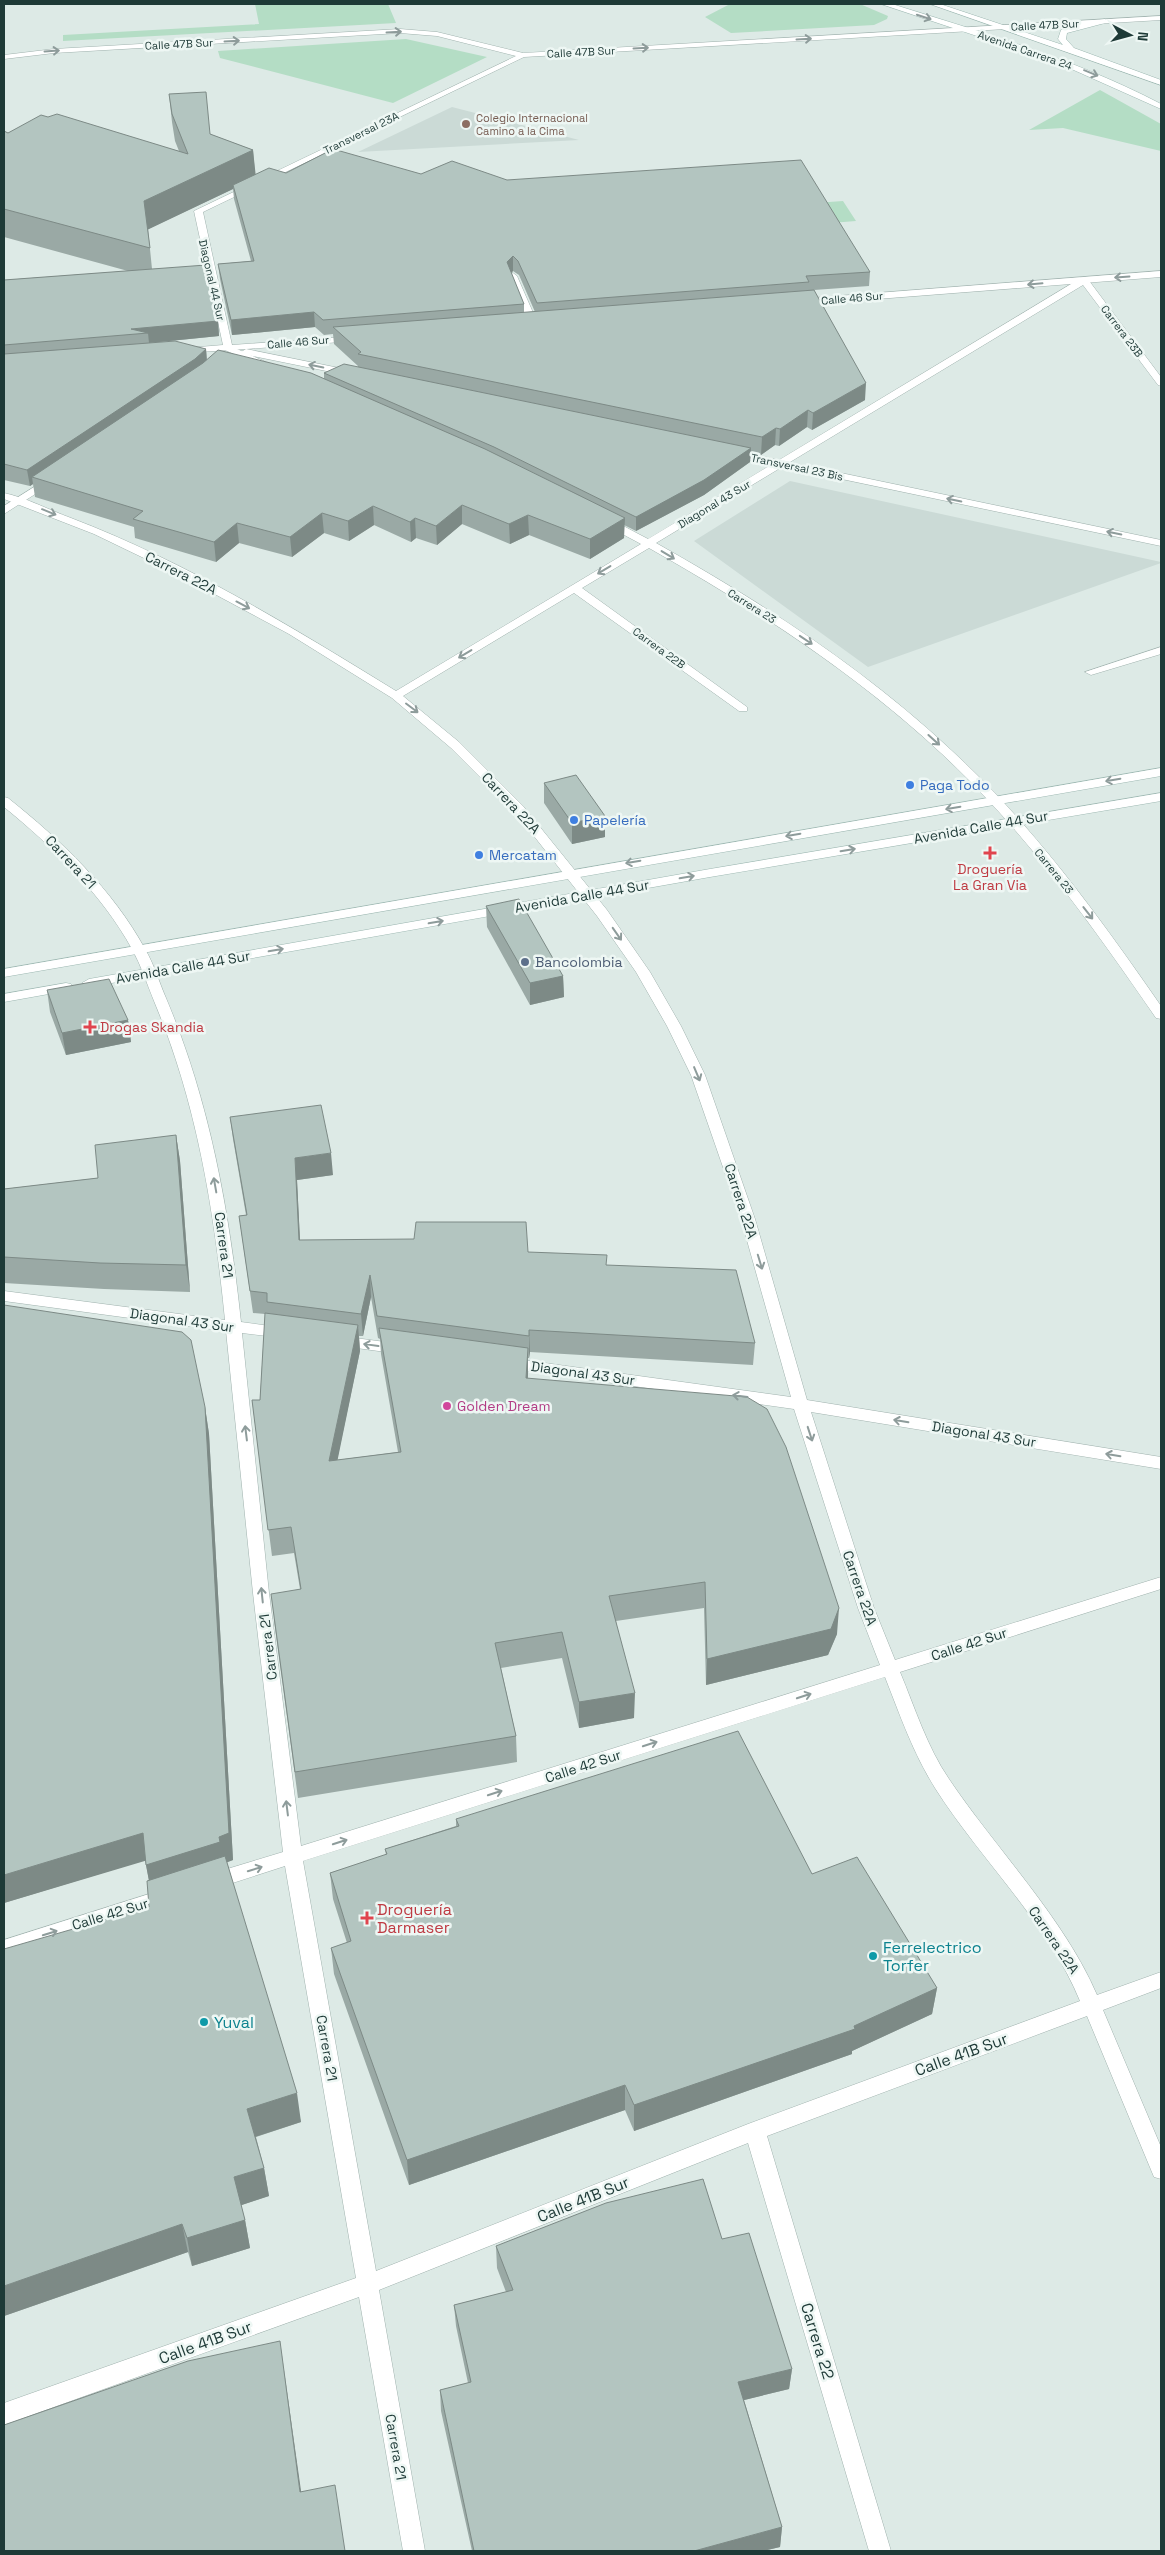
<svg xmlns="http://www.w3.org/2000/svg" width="1165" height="2555" font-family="'Space Grotesk',sans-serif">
<rect width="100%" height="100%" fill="#ddeae6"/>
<path fill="#cbdad6" d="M452,107L579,140L358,152Z
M790,481L1161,562V563L868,667L694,541Z"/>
<path fill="#b4ddc5" d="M255,4H388L396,23L63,41V35L259,24Z
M730,4H860L888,16L887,19L874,25L731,33L705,17Z
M406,39L487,57L393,103L220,58L218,51Z
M1100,90L1161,124V151L1063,128L1029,130Z
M843,201L856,221L756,229L744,208Z"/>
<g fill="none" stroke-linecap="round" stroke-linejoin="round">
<defs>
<path id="minor" d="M513,273L517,276L538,324L536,326L528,324L509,276Z
M1081,278H1087L1161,377V386L1158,385L1083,285L656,543C761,602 862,667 950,749C1032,824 1098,915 1161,1006V1019L1156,1018C1092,925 1025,831 942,754C854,672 753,607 649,548L582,588L747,707V711H739L574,593L403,696L459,742L523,806L607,910L650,972L681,1026L705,1075L755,1219L807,1400L1161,1457V1469L811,1412L874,1608L895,1660L1161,1577V1589L900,1672C915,1708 927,1747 949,1779C996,1849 1064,1918 1097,1995L1161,1972V1988L1103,2010L1161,2147V2179L1154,2177L1087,2016L767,2136L891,2551H869L748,2143L379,2290L425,2551H403L359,2297L4,2425V2403L356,2278L285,1866L211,1890L204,1888L202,1882L204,1876L283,1852L253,1593L226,1331L4,1301V1291L225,1320C214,1210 197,1103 154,1001C147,984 141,965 132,949C101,893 53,847 4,807V797L8,798C61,840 113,890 145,949C154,964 159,982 166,998C210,1102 229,1210 241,1322L284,1328L289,1329L292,1333L289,1337L284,1338L242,1333L269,1593L301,1846L880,1665L858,1608L794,1409L508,1368L503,1367L500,1363L503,1359L508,1358L791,1397L741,1219L691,1075L667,1026L636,972L597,916L515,812L451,748L392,698L289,634L181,576L94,534L4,499V493C27,498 49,510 71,518C186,562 292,627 396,691L641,544L602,523V519H610L648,539ZM885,1677C900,1715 913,1753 935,1788C980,1859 1048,1923 1080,2001L748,2124L376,2271L303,1861Z
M228,345L268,363L270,365L262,367L225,350V346Z
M1161,647V654L1091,675L1085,672Z
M339,1336L401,1344L406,1345L409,1349L406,1353L401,1354L334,1345L331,1341L334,1337Z
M168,1888L175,1890L177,1896L175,1902L4,1956V1940Z"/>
<path id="tertiary" d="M1161,16V20L524,57L203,212L232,345L357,336L359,338L354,341L246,349L354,371L356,373L351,376L243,354L241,352L246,349L184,353V349L187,348L223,345L194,211L516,56L437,36L400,33L54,53L4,59V55L54,49L400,29L437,32L523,53Z
M1161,271V277L800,305L795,302L800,299Z
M731,450L1161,540V546L727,455L726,453Z
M50,477L54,478V482L4,514V506Z"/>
<path id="secondary" d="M881,4H892C984,33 1075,59 1161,104V109L1058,63Z
M930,4H940L1063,45L1058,39L1061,30L1073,25L1105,19V23L1067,33L1066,39L1074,48L1161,80V85Z
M1161,768V776L4,977V969Z
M1161,793V801L710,877L89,987L82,983L89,979L710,869Z
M66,983L71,984L73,987L71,990L4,1002V994Z"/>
</defs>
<use href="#minor" stroke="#a0b2ae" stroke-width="1"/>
<use href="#tertiary" stroke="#a0b2ae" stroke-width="1"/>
<use href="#secondary" stroke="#9cb7b1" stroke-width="1"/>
<use href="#minor" fill="#fff" fill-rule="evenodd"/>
<use href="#tertiary" fill="#fff" fill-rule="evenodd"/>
<use href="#secondary" fill="#fff" fill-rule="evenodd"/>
</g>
<path fill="#9aa9a5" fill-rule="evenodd" d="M169,94L210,134L253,150L255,174L286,173L421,174L507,180L870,272L869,286L814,290L865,400L812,430L807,427L779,446L775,445L761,455L751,452L750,462L704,495L636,531L624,525V538L590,559L529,535L510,544L462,524L437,545L416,538L411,542L374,525L349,541L324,533L292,557L239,543L216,562L135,538L134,527L35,497L33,484L30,486L4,480V280L128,271L4,237V131L8,133L48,117L179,151L175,141L172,122ZM233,189L234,199L251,261L218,264L220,279L232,335L315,327L324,335L333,334L334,344L358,366V367L324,373V379L207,360L206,349L150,343L219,336L218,321L152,269L148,229ZM513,271L519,275L535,312L524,313V304L511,273Z
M544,783L605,816V837L572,844L544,803Z
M486,906L563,976L564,997L530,1005L487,927Z
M47,990L128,1020L131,1042L66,1055L50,1012Z
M230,1117L333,1175L297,1180L300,1240L528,1252L607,1265L755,1343L753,1365L530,1352L529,1358H528V1378L837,1634L828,1655L706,1685L704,1608L616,1621L634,1718L579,1728L562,1658L501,1668L516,1736L517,1762L298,1798L274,1620L300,1589L294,1553L272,1556L252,1400H260L265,1314L253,1313L239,1216L246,1215L233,1139ZM371,1297L378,1338L380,1339L381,1354L398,1452L337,1460L360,1351L359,1336H363Z
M176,1135L180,1161L190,1292L104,1289L4,1283V1189L98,1178Z
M4,1305L205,1407L209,1434L233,1860L227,1862L301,2122L256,2137L264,2168L269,2196L241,2205L245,2220L250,2248L192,2266L188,2252L4,2316L149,1907V1880L145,1860L4,1903Z
M456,1819L812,1874L937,1988L932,2014L852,2051V2054L634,2131L625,2110L409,2185L334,1974L331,1948L347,1943L333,1899L330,1873L386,1855L385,1849L456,1826Z
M722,2239L792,2369L789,2389L744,2400L782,2527L780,2547L763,2551H472L441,2411L440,2390L468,2383L456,2326L454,2305L506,2292L497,2268L496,2246Z"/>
<path fill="#7d8a86" d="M253,150L256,178L233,185V189L147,230L144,201Z
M513,256V271L507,277V262Z
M314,312L315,327L232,335L231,320Z
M218,321L219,336L149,343L148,333L131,329Z
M206,349L207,365L32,477L33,484L30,486L27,470Z
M866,383L865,400L812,430L813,413Z
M808,410L807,427L779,446L780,429Z
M776,428L775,445L761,455L762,437Z
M751,448L750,462L704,495L636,531V517Z
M462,505V524L437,545L436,526Z
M373,506L374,525L349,541L348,521Z
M322,513L324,533L292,557L290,537Z
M528,515L529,535L510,544L509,524Z
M415,518L416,538L411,542L410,522Z
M625,518L624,538L590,559V539Z
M237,523L239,543L216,562L214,542Z
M605,816V837L572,844V823Z
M563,976L564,997L530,1005V983Z
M128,1020L131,1042L66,1055L62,1033Z
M176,1135L180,1161L190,1292L186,1265Z
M331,1153L333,1175L297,1180L301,1262L299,1240L295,1158Z
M370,1275L371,1297L363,1336L361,1314Z
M358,1325L360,1351L332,1487L329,1461Z
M529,1330L530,1352L529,1358Z
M528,1348V1374L526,1404V1378Z
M205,1407L209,1434L233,1860L151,1892L146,1865L219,1837Z
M839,1608L837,1634L828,1655L706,1685L707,1659Z
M635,1693L634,1718L579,1728V1702Z
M143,1833L148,1860L4,1903V1875Z
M937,1988L932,2014L852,2051V2054L634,2131V2105L854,2026Z
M625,2085V2110L409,2185L407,2160Z
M297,2093L301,2122L252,2138L247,2109Z
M264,2168L269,2196L239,2206L234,2177Z
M245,2220L250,2248L192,2266L187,2238Z
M182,2224L188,2252L4,2316V2286Z
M280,2341L283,2363L304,2512L300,2492Z
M792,2369L789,2389L736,2402L738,2382Z
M782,2527L780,2547L763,2551H694Z"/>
<path fill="#b3c5c0" stroke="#7d8a86" d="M206,92L210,134L253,150L144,201L150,248L4,209V131L8,133L41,115L48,117L57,114L188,154L172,114L169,94Z
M333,149L421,174L452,161L507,180L801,160L870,272L806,276L809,282L537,303L518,261L513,256L507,262L524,304L323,320L314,312L231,320L218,264L254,261L233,185L269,168L286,173Z
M206,265L218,321L131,329L148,333L4,345V280Z
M814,290L866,383L813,413L808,410L780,429L776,428L762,437L358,354L361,352L333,327Z
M175,341L206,349L195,359L27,470L4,464V354Z
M218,350L311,373L485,449L625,518L590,539L528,515L509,524L462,505L436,526L415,518L410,522L373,506L348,521L322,513L290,537L237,523L214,542L133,519L143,511L32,477L203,363Z
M344,364L751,448L704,480L636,517L494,447L324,373Z
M576,775L605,816L572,823L544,783Z
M519,899L563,976L530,983L486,906Z
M109,979L128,1020L62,1033L47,990Z
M321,1105L331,1153L295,1158L299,1240L414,1239L416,1222H526L528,1252L607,1255L606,1265L736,1270L755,1343L529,1330V1336L377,1316L370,1275L361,1314L267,1302V1293L250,1291L239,1216L247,1215L230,1117Z
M176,1135L186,1265L100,1263L4,1257V1189L98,1178L95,1145Z
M4,1305L182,1332L191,1340L205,1407L229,1833L219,1837L220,1842L146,1865L143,1833L4,1875Z
M265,1313L358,1325L329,1461L401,1452L379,1328L528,1348L526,1378L747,1397L767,1409L786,1447L839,1608L831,1629L707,1659L705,1582L609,1596L635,1693L579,1702L562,1632L495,1643L516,1736L295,1772L271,1594L301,1589L291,1527L268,1530L252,1400H260Z
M738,1731L812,1874L857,1857L937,1988L854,2026L855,2029L634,2105L625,2085L407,2160L331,1948L351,1941L330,1873L387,1854L385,1849L459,1826L456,1819Z
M225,1856L297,2093L247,2109L264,2168L234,2177L245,2220L187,2238L182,2224L4,2286V1949L149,1907L147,1881Z
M703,2179L722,2239L749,2233L792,2369L738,2382L782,2527L694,2551H474L440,2390L471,2382L454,2305L513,2290L496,2246L606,2203Z
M280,2341L300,2492L335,2485L345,2551H4V2425L188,2361Z"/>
<defs><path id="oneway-shaft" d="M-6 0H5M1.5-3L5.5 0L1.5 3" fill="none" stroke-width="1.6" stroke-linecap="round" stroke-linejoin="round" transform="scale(1.25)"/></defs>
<g stroke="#8e9c9b">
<use href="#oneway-shaft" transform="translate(924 17) rotate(18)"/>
<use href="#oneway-shaft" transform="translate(394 32) rotate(-3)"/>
<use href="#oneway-shaft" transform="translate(804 39) rotate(-3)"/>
<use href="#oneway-shaft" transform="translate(232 41) rotate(-3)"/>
<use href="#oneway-shaft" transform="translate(641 48) rotate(-3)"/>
<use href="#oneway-shaft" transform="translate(52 51) rotate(-4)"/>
<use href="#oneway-shaft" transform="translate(1091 73) rotate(22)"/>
<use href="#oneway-shaft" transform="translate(1122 277) rotate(176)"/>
<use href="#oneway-shaft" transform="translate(1035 284) rotate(175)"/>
<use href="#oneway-shaft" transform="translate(316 366) rotate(-168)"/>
<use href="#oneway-shaft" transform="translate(954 500) rotate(-168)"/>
<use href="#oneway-shaft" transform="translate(49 512) rotate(22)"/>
<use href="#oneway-shaft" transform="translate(1114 533) rotate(-168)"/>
<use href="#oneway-shaft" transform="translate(668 555) rotate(31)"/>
<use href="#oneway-shaft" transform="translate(604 570) rotate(149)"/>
<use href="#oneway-shaft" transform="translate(243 605) rotate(28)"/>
<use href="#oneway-shaft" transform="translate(806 640) rotate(34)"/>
<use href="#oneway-shaft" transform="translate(465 654) rotate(149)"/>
<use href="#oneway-shaft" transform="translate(412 708) rotate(37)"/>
<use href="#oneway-shaft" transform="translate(934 740) rotate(42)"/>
<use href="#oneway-shaft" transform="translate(1113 780) rotate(170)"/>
<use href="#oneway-shaft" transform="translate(953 808) rotate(170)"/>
<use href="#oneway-shaft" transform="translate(793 835) rotate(170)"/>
<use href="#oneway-shaft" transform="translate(848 850) rotate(-9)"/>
<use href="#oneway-shaft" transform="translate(633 862) rotate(170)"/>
<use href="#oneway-shaft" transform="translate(687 877) rotate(-10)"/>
<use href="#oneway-shaft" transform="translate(1088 913) rotate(52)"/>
<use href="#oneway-shaft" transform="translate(436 922) rotate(-10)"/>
<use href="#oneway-shaft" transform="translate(617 934) rotate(55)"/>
<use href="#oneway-shaft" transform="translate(276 950) rotate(-10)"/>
<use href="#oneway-shaft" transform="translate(697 1074) rotate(67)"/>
<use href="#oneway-shaft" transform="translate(215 1185) rotate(-100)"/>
<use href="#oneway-shaft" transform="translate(760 1262) rotate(73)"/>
<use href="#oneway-shaft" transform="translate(371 1345) rotate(-172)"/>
<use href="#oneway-shaft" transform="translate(740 1396) rotate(-172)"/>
<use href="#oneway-shaft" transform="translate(901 1421) rotate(-171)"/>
<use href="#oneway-shaft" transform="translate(246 1433) rotate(-97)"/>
<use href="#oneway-shaft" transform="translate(810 1434) rotate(72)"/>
<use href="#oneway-shaft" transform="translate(1113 1455) rotate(-171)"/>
<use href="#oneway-shaft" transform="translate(262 1595) rotate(-96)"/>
<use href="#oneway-shaft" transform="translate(804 1696) rotate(-18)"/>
<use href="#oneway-shaft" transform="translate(650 1744) rotate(-18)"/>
<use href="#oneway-shaft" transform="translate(495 1793) rotate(-18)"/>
<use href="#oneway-shaft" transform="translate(287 1808) rotate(-97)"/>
<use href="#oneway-shaft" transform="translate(340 1842) rotate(-18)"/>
<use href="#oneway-shaft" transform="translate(255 1869) rotate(-17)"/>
<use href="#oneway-shaft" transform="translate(50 1933) rotate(-17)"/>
</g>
<circle fill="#8d6e63" stroke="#eef7f4" stroke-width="2" cx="466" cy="124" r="5"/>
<g fill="#3f7fe0" stroke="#eef7f4" stroke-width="2">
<circle cx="910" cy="785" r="5"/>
<circle cx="574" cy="820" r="5"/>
<circle cx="479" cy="855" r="5"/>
</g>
<g fill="#e0444e" stroke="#eef7f4" stroke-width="2">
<path d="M987.5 845.5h5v5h5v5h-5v5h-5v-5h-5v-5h5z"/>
<path d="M87.5 1019.5h5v5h5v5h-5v5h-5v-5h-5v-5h5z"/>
<path d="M364.5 1910.5h5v5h5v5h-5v5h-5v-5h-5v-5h5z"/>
</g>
<circle fill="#5c6f8a" stroke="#eef7f4" stroke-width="2" cx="525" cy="962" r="5"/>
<circle fill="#d1479c" stroke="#eef7f4" stroke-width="2" cx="447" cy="1406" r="5"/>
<g fill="#0f9aa8" stroke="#eef7f4" stroke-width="2">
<circle cx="873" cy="1956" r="5"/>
<circle cx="204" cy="2022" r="5"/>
</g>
<g text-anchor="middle" stroke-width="5" stroke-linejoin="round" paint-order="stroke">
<g font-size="11" fill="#1e3a37" stroke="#eef7f4">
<text transform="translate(1045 25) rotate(-3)" y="4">Calle 47B Sur</text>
<text transform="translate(179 44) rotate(-3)" y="4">Calle 47B Sur</text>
<text transform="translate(1025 50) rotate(19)" y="4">Avenida Carrera 24</text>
<text transform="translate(581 52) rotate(-3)" y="4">Calle 47B Sur</text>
<text transform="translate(361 133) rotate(-26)" y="4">Transversal 23A</text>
<text transform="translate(212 280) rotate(77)" y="4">Diagonal 44 Sur</text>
<text transform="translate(852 298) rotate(-5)" y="4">Calle 46 Sur</text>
<text transform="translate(1122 331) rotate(53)" y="4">Carrera 23B</text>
<text transform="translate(298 342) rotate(-5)" y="4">Calle 46 Sur</text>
<text transform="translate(797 467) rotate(12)" y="4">Transversal 23 Bis</text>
<text transform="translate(714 504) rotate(-31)" y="4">Diagonal 43 Sur</text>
<text transform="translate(752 606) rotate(32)" y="4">Carrera 23</text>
<text transform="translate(659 648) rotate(36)" y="4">Carrera 22B</text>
<text transform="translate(1054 871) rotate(51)" y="4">Carrera 23</text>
</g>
<g font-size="11" fill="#785e54" stroke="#eef7f4" text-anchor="start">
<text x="476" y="122">Colegio Internacional<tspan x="476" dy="13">Camino a la Cima</tspan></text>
</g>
<g font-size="14" fill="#1e3a37" stroke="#eef7f4">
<text transform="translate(181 573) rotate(27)" y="5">Carrera 22A</text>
<text transform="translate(511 803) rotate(47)" y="5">Carrera 22A</text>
<text transform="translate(981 827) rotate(-10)" y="5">Avenida Calle 44 Sur</text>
<text transform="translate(71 862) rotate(47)" y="5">Carrera 21</text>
<text transform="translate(582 896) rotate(-10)" y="5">Avenida Calle 44 Sur</text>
<text transform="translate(183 967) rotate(-10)" y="5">Avenida Calle 44 Sur</text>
<text transform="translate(741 1201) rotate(72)" y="5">Carrera 22A</text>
<text transform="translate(224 1245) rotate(82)" y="5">Carrera 21</text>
<text transform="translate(182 1320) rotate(8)" y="5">Diagonal 43 Sur</text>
<text transform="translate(583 1373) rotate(8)" y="5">Diagonal 43 Sur</text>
<text transform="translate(984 1434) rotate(9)" y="5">Diagonal 43 Sur</text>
<text transform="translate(860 1588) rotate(71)" y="5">Carrera 22A</text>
<text transform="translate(969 1644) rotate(-18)" y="5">Calle 42 Sur</text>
<text transform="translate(268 1647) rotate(-97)" y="5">Carrera 21</text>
<text transform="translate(583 1766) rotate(-18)" y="5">Calle 42 Sur</text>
<text transform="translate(110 1914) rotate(-17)" y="5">Calle 42 Sur</text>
<text transform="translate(1054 1940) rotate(56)" y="5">Carrera 22A</text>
<text transform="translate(327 2048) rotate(80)" y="5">Carrera 21</text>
<text transform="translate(396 2447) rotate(80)" y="5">Carrera 21</text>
</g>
<g font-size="14" fill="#366cbe" stroke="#eef7f4" text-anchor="start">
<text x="920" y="790">Paga Todo</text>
<text x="584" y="825">Papelería</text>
<text x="489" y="860">Mercatam</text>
</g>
<g font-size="14" fill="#be3a42" stroke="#eef7f4">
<text x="990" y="874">Droguería<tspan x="990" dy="16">La Gran Via</tspan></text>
<text x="100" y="1032" text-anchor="start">Drogas Skandia</text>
</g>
<g font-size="14" fill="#4e5e75" stroke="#eef7f4" text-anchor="start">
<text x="535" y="967">Bancolombia</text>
</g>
<g font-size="14" fill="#b23c85" stroke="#eef7f4" text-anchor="start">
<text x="457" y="1411">Golden Dream</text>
</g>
<g font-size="16" fill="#be3a42" stroke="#eef7f4" text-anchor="start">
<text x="377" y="1915">Droguería<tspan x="377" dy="18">Darmaser</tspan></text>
</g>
<g font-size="16" fill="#0d838f" stroke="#eef7f4" text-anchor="start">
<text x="883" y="1953">Ferrelectrico<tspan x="883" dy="18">Torfer</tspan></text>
<text x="214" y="2028">Yuval</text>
</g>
<g font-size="16" fill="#1e3a37" stroke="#eef7f4">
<text transform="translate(961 2054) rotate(-20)" y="6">Calle 41B Sur</text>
<text transform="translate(583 2199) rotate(-22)" y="6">Calle 41B Sur</text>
<text transform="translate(818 2341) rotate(73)" y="6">Carrera 22</text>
<text transform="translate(205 2342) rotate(-20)" y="6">Calle 41B Sur</text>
</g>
</g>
<rect width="1165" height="2555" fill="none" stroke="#1e3a37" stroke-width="10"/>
<g transform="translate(1130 35) rotate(96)" stroke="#eef7f4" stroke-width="4" paint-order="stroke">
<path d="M0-4L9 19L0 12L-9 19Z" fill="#1e3a37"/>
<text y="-8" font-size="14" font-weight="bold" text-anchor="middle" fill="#1e3a37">N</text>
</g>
</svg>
